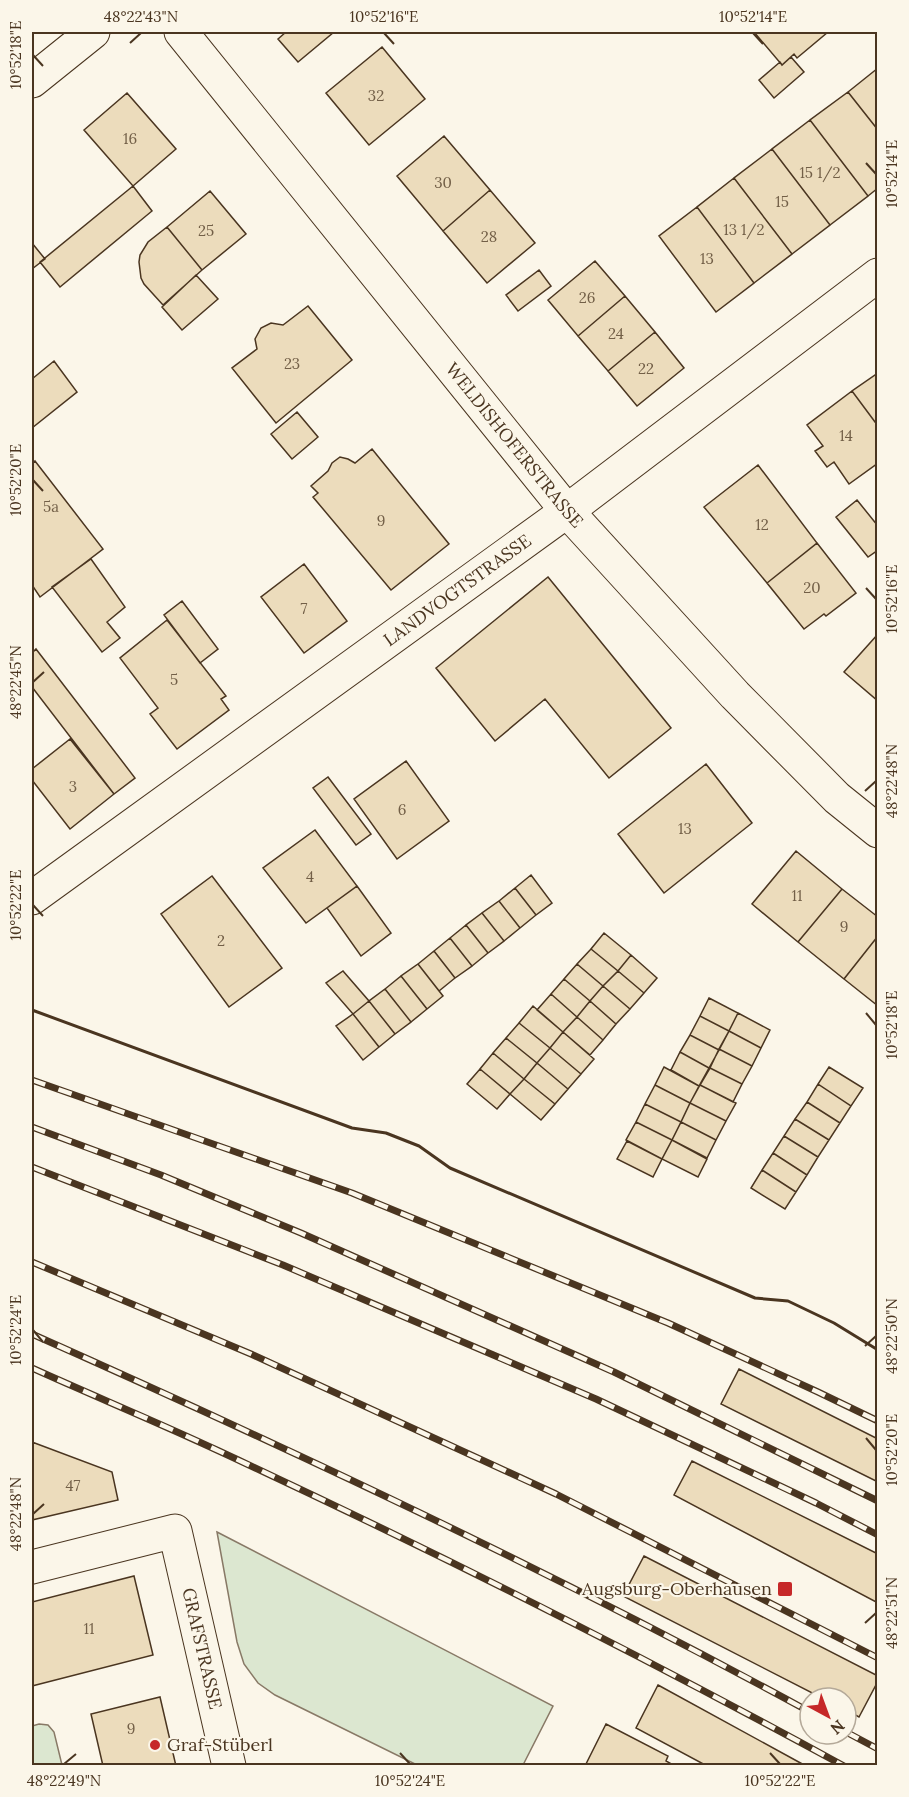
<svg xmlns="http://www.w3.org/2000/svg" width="909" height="1797" font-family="Lora,serif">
<rect width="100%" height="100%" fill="#fbf6e9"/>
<path fill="#dce7d0" stroke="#887966" stroke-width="1.5" d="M217,1532L553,1706L523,1765H417L275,1695L258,1683L244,1664L237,1642Z
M39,1724L48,1725L54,1732L62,1765H32V1726Z"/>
<path fill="#ecdcbc" stroke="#4a3520" stroke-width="1.5" d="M286,32H334L298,62L278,39Z
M754,32H828L797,58L794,54L782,65Z
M382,47L425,99L369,145L326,93Z
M791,57L804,72L774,98L759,80L780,62L782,65Z
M878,68V130L848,92Z
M848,92L878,130V188L868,196L810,120Z
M127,93L176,149L133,186L84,130Z
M810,120L868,196L830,225L772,149Z
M444,136L490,190L443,231L397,176Z
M772,149L830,225L792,254L734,178Z
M734,178L792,254L754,283L697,207Z
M133,186L152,211L60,287L40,262Z
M490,190L535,243L487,283L443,231Z
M210,191L246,234L202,270L167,227Z
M697,207L754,283L716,312L659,236Z
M167,227L202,270L163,305L144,284L141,278L139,262L140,255L148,242Z
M32,243L45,259L32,269Z
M595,261L625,296L578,336L548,300Z
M539,270L551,286L518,311L506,295Z
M196,275L218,299L182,330L162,307Z
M625,296L655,332L608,371L578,336Z
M308,306L352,360L276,423L232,368L257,349L255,339L261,328L271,323L283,325Z
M655,332L684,368L637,406L608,371Z
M54,361L77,392L32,428V379Z
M878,373V426L852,391Z
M852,391L878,426V463L849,484L834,462L827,467L815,451L823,446L807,425Z
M297,412L318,437L292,459L271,434Z
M372,449L449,544L391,590L313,497L318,493L311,486L328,471L332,463L340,457L348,459L355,463Z
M35,461L103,549L40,597L32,585V464Z
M758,465L817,543L767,583L704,507Z
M857,500L878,526V550L868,557L836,517Z
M817,543L856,593L826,616L824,614L804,629L767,583Z
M91,559L125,607L107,622L120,638L102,652L52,587Z
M304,564L347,621L304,653L261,597Z
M548,577L671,728L609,778L545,699L495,741L436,668Z
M182,601L218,649L200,663L164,615Z
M167,620L226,696L221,699L229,710L177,749L150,714L158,708L120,658Z
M878,634V701L844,672Z
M36,649L135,778L114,794L32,687V653Z
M70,739L114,794L70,829L32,780V769Z
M406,761L449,821L397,859L354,799Z
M706,764L752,823L664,893L618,834Z
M328,777L371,834L356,845L313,788Z
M315,830L357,886L306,923L263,868Z
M796,851L842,889L798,942L752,904Z
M531,875L552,903L536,915L515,888Z
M212,876L282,968L229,1007L161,914Z
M357,886L391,933L361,956L327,908Z
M515,888L536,915L520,928L499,901Z
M842,889L878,917V936L844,979L798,942Z
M499,901L520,928L504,941L482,913Z
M482,913L504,941L488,953L466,925Z
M466,925L488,953L472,966L450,938Z
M604,933L631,955L618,971L591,949Z
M878,936V1006L844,979Z
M450,938L472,966L455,978L434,951Z
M591,949L618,971L603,986L577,964Z
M434,951L455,978L439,991L418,964Z
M631,955L657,978L644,993L618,971Z
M418,964L443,996L427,1009L401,976Z
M577,964L603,986L590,1001L564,979Z
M343,971L369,1001L353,1014L326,983Z
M618,971L644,993L630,1009L603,986Z
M401,976L427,1009L411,1022L385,989Z
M564,979L590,1001L577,1017L551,994Z
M603,986L630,1009L616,1024L590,1001Z
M385,989L411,1022L395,1034L369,1001Z
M551,994L577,1017L563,1032L537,1010Z
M709,998L738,1013L729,1031L700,1016Z
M369,1001L395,1034L379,1047L353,1014Z
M590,1001L616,1024L603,1040L577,1017Z
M533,1006L563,1032L550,1048L519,1023Z
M738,1013L770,1030L761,1048L729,1031Z
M353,1014L379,1047L363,1060L336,1026Z
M700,1016L729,1031L719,1050L690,1035Z
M577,1017L603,1040L590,1055L563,1032Z
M519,1023L550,1048L537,1063L506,1038Z
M729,1031L761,1048L752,1066L719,1049Z
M563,1032L594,1059L581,1074L550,1048Z
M690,1035L719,1050L709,1068L680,1052Z
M506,1038L537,1063L524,1079L493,1053Z
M550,1048L581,1074L568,1089L537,1063Z
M719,1049L752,1066L742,1084L710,1068Z
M680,1052L709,1068L699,1086L671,1070Z
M493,1053L524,1079L510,1094L480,1069Z
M537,1063L568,1089L555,1104L524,1079Z
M664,1067L699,1086L690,1103L655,1085Z
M829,1067L863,1088L851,1106L818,1084Z
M710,1068L742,1084L733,1102L700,1085Z
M480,1069L510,1094L497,1109L467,1084Z
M524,1079L555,1104L541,1120L510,1094Z
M818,1084L851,1106L840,1123L807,1102Z
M655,1085L690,1103L681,1122L645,1104Z
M700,1085L736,1103L726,1121L690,1103Z
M807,1102L840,1123L829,1140L795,1119Z
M690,1103L726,1121L716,1140L681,1122Z
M645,1104L681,1122L672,1140L636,1122Z
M795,1119L829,1140L818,1157L784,1136Z
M636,1122L672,1140L662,1159L626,1140Z
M681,1122L716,1140L707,1158L672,1140Z
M784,1136L818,1157L807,1175L773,1153Z
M672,1140L707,1159L698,1177L662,1159Z
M627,1141L662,1159L653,1177L617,1159Z
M773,1153L807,1175L796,1192L762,1170Z
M762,1170L796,1192L785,1209L751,1188Z
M739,1369L878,1439V1482L721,1404Z
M32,1442L112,1472L118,1500L32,1520Z
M692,1461L878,1554V1603L674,1495Z
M644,1556L878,1676V1681L859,1717L846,1710V1698H822L623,1596Z
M134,1576L153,1655L32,1686V1602Z
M658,1685L806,1766H707L636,1728Z
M160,1697L176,1766H103L91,1714Z
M606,1724L668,1756L666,1761L675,1766H585Z"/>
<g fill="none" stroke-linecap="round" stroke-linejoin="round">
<defs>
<g id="street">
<path id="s1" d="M181,32L567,511L735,695L837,798L878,831"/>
<path d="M32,81L93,32"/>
<path id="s2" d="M32,898L567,511L878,275"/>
<path id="s3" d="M32,1567L175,1531L229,1766"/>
</g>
</defs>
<use href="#street" stroke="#4a3520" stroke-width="35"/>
<use href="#street" stroke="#fbf6e9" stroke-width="33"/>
<defs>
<path id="rail" d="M32,1080L352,1193L668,1323L818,1392L878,1421
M32,1127L161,1175L301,1233L614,1372L878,1501
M32,1167L283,1265L596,1399L816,1503L878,1535
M32,1262L251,1354L556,1494L878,1658
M32,1334C295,1451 557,1574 810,1712
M32,1368C94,1396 157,1422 219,1451C430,1549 639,1654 844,1766
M846,1732L878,1749"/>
</defs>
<use href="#rail" stroke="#4a3520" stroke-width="7"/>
<use href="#rail" stroke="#fbf6e9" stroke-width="4.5" stroke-dasharray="14" stroke-linecap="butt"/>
<path stroke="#4a3520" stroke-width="3" d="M32,1010L352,1128L386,1133L419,1146L450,1168L755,1298L788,1301L834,1323L878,1350"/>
</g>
<path fill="none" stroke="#4a3520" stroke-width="2" d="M384,33L394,44M753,33L763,44M130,43L141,33M33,55L43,66M866,163L876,174M33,480L43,491M866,588L876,599M33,682L44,672M865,791L876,781M33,905L43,916M866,1013L876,1025M33,1330L43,1342M865,1346L876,1336M866,1438L876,1450M33,1514L44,1504M865,1623L876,1613M400,1753L410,1764M770,1753L780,1764M64,1764L76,1754"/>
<g fill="#c62828" stroke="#fbf6e9" stroke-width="2">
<rect x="777" y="1581" width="16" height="16" rx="3"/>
<circle cx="155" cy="1745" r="6"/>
</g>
<g text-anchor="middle" stroke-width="4.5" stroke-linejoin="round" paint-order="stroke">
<g font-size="15" fill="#725f47">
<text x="376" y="101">32</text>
<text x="130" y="144">16</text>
<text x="820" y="178">15 1/2</text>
<text x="443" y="188">30</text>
<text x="782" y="207">15</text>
<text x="744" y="235">13 1/2</text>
<text x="206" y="236">25</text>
<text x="489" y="242">28</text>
<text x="707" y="264">13</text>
<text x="587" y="303">26</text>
<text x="616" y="339">24</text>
<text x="292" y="369">23</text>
<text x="646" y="374">22</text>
<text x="846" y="441">14</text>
<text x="51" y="512">5a</text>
<text x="381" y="526">9</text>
<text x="762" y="530">12</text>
<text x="812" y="593">20</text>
<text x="304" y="614">7</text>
<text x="174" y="685">5</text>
<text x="73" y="792">3</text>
<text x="402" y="815">6</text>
<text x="685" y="834">13</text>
<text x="310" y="882">4</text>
<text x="797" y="901">11</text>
<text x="844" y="932">9</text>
<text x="221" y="946">2</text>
<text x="73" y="1491">47</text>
<text x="89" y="1634">11</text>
<text x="131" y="1734">9</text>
</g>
<g font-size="18" fill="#4a3520" stroke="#fbf6e9">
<text dy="6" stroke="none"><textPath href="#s1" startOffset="531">WELDISHOFERSTRASSE</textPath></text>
<text dy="6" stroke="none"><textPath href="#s2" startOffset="525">LANDVOGTSTRASSE</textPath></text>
<text dy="6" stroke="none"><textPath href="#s3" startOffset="268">GRAFSTRASSE</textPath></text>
</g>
<g font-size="18" fill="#4a3520" stroke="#fbf6e9" text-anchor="end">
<text x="772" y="1595">Augsburg-Oberhausen</text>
<text x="167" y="1751" text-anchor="start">Graf-Stüberl</text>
</g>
</g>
<rect width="909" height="1797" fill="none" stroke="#fbf6e9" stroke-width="66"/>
<g transform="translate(828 1716) rotate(139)"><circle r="28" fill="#fbf6e9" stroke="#b4a999" stroke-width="1.5"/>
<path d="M0-4.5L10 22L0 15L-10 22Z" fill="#c62828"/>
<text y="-9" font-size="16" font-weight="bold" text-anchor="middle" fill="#4a3520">N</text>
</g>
<rect x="33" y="33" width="843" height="1731" fill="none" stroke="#4a3520" stroke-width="2"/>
<g font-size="15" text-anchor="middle" fill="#4a3520">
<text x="141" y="22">48°22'43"N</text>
<text x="384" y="22">10°52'16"E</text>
<text x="753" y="22">10°52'14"E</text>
<text transform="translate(16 55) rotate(-90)" y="5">10°52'18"E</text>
<text transform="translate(892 174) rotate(-90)" y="5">10°52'14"E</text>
<text transform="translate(16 480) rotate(-90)" y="5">10°52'20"E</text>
<text transform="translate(892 599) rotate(-90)" y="5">10°52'16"E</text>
<text transform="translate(16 682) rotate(-90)" y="5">48°22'45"N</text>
<text transform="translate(892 781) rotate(-90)" y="5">48°22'48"N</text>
<text transform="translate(16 905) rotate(-90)" y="5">10°52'22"E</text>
<text transform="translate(892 1025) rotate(-90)" y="5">10°52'18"E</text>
<text transform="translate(16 1330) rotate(-90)" y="5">10°52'24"E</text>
<text transform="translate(892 1336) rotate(-90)" y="5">48°22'50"N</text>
<text transform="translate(892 1450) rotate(-90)" y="5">10°52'20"E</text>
<text transform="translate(16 1514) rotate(-90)" y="5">48°22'48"N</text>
<text transform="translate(892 1613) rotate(-90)" y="5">48°22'51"N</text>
<text x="64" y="1786">48°22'49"N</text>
<text x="410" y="1786">10°52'24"E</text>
<text x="780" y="1786">10°52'22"E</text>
</g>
</svg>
